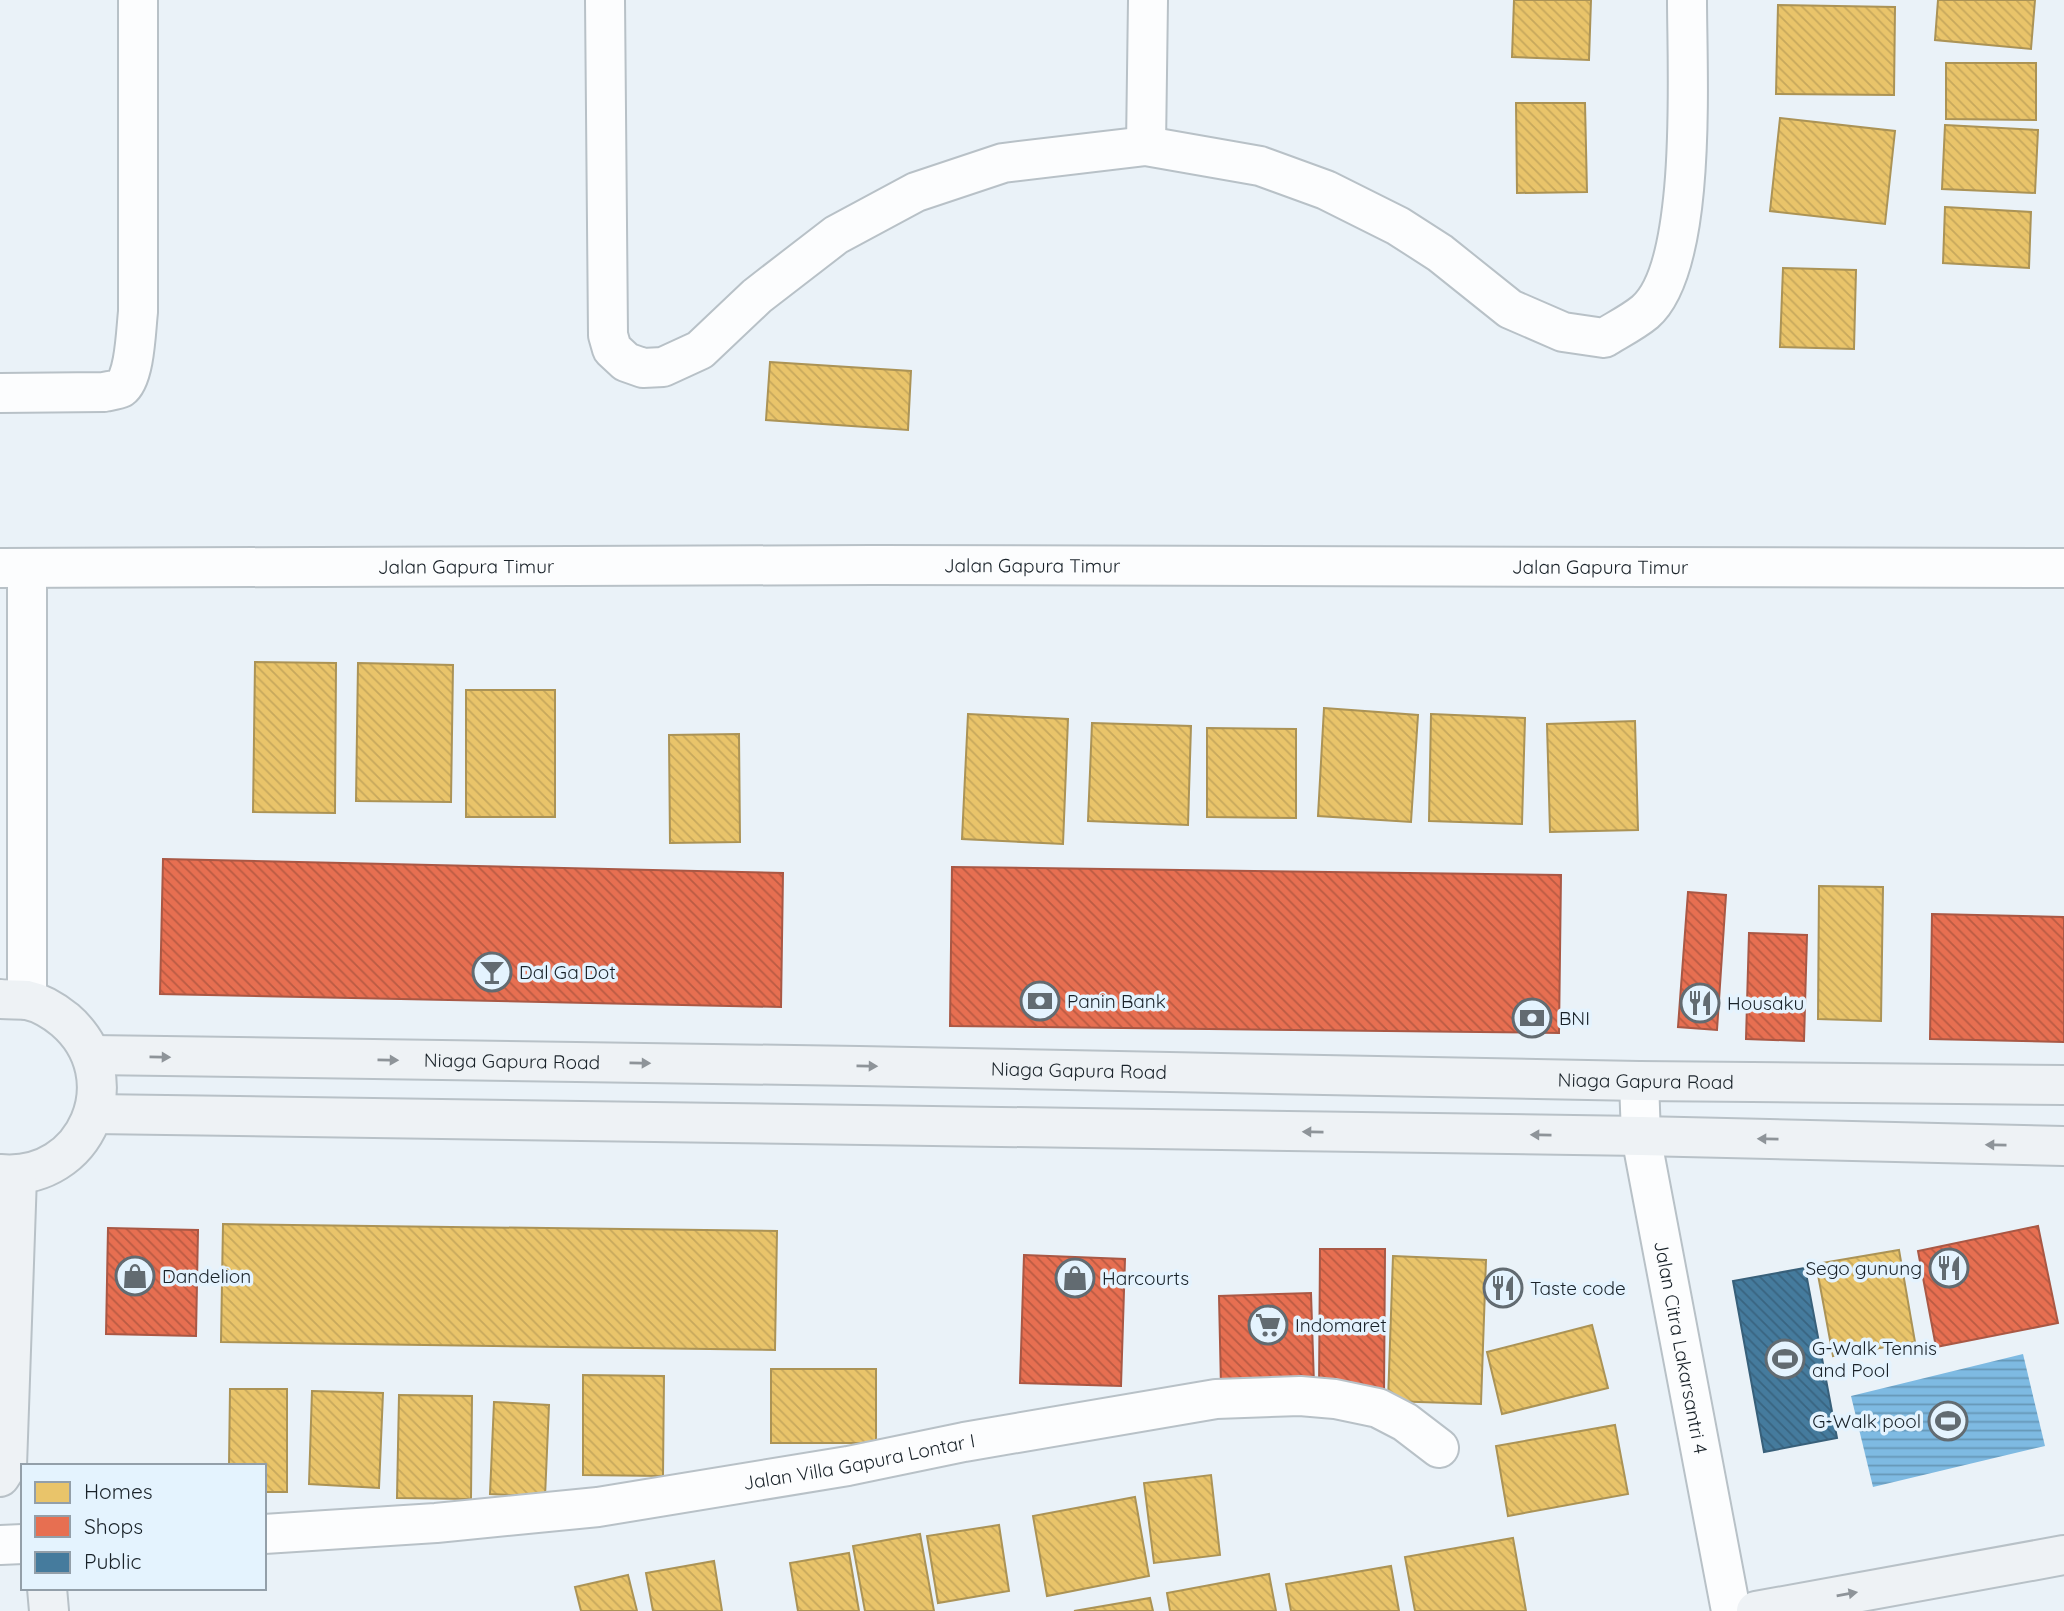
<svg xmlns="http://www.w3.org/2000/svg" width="2064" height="1611" font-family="Quicksand,sans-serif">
<defs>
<pattern id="water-rules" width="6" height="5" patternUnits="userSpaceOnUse" patternTransform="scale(1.75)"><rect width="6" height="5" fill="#7ebae2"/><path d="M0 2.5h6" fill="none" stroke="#6697b7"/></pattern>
<pattern id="homes-back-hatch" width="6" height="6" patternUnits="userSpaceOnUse" patternTransform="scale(1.75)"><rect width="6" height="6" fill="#e9c46a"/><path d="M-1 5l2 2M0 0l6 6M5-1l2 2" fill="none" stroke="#c7a85c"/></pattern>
<pattern id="shops-back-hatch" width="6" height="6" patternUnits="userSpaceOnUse" patternTransform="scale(1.75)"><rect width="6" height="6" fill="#e76f51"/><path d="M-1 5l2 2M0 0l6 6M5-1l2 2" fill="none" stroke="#ba5b43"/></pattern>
<pattern id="public-back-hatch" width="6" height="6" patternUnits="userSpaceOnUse" patternTransform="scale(1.75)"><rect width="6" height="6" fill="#457b9d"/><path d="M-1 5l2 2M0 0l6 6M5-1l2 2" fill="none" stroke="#396480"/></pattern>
</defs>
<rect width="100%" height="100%" fill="#eaf2f8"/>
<path fill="url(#water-rules)" d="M2023,1354L2045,1446L1873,1487L1851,1396Z"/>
<path fill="url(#homes-back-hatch)" stroke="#ab9356" stroke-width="2" d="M1514,0H1591L1589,60L1512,57Z
M1938,0H2035L2031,49L1935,40Z
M1778,5L1895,7L1894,95L1776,94Z
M1946,63H2036V120L1946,119Z
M1516,103H1585L1587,192L1517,193Z
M1780,118L1895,131L1885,224L1770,211Z
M1945,125L2038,130L2035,193L1942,189Z
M1945,207L2031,212L2029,268L1943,263Z
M1783,268L1856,270L1854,349L1780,347Z
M770,362L911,371L908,430L766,420Z
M255,662L336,663L335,813L253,812Z
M358,663L453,665L451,802L356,801Z
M466,690H555V817H466Z
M1324,708L1418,715L1411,822L1318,816Z
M968,714L1068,719L1063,844L962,839Z
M1431,714L1525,718L1522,824L1429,821Z
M1635,721L1638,830L1550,832L1547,724Z
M1092,723L1191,726L1188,825L1088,821Z
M1207,728L1296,729V818L1207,817Z
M739,734L740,842L670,843L669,735Z
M1819,886L1883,887L1881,1021L1818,1019Z
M223,1224L777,1231L775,1350L221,1342Z
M1899,1250L1915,1342L1833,1356L1816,1264Z
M1393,1256L1486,1260L1481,1404L1388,1401Z
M1592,1325L1608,1388L1502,1414L1487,1352Z
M771,1369H876V1443H771Z
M583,1375L664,1376L663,1476L583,1475Z
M230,1389H287V1492H264V1466H229Z
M312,1391L383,1393L379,1488L309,1484Z
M399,1395L472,1396L471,1499L397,1498Z
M494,1402L549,1405L545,1497L490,1494Z
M1615,1425L1628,1494L1508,1516L1496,1446Z
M1211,1475L1220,1555L1154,1563L1144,1483Z
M1135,1497L1149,1576L1047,1596L1033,1516Z
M999,1525L1009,1591L938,1603L927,1536Z
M920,1534L934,1611H865L853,1546Z
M1513,1538L1526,1611H1415L1405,1557Z
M849,1553L859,1611H798L790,1563Z
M714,1561L722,1611H653L646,1573Z
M1391,1566L1399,1611H1291L1286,1584Z
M1269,1574L1276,1611H1170L1167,1593Z
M628,1575L637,1611H581L575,1587Z
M1150,1598L1153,1611H1074Z"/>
<path fill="url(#shops-back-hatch)" stroke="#a95845" stroke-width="2" d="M163,859L783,873L781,1007L160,994Z
M952,867L1561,875L1559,1033L950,1026Z
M1688,892L1726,895L1717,1030L1678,1027Z
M1932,914L2064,917V1042L1930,1039Z
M1749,933L1807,935L1804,1041L1746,1039Z
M2038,1226L2058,1323L1936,1347L1918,1251Z
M108,1228L198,1230L196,1336L106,1334Z
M1320,1249H1385L1384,1394L1319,1393Z
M1024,1255L1125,1259L1121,1386L1020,1383Z
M1311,1293L1314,1384L1221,1387L1219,1296Z"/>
<path fill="url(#public-back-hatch)" stroke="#38607a" stroke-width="2" d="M1805,1268L1837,1438L1764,1452L1733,1281Z"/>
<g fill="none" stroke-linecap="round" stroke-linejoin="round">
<defs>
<g id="street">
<path d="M605,0L608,335L612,349L626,362L643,368L663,367L700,350L757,296L836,235L916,192L1003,163L1146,146L1260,166L1326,190L1398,226L1440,253L1510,309L1563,332L1604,338C1617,330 1633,322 1645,312C1698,266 1687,70 1687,0"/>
<path d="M1146,146L1148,0"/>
<path d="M0,393L104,392C108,391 117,390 121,388C135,378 136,328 138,312V0"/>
<path id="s1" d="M0,568L873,565L2064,568"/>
<path d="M27,568V1000"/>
<path id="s2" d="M1639,1081L1641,1136L1731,1611"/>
<path id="s3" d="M264,1534L436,1523L598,1507L848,1466L964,1442L1216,1399L1300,1396L1335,1399L1378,1408L1405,1422L1439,1448"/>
<path d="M0,1545L23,1544"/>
</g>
<g id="secondary">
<path d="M0,999C9,1000 18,999 27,1000C41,1003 54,1011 65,1020C131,1077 87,1182 0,1174"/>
<path id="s4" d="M92,1055L859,1066L1639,1081L2064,1085"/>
<path d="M94,1114L1641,1136L2064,1146"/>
<path d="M0,1477L7,1466L17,1176"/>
<path d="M47,1588L49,1611"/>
<path d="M1756,1611L2064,1555"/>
</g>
</defs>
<use href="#street" stroke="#b8c1c7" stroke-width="42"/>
<use href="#secondary" stroke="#b8c1c7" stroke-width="42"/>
<use href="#street" stroke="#fcfdfe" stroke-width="38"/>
<use href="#secondary" stroke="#eef2f5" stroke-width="38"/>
</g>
<defs><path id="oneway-solid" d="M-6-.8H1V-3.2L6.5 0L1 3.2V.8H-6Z" transform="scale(1.75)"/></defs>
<g fill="#8e9499">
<use href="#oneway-solid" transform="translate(160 1057) rotate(1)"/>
<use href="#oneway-solid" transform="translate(388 1060) rotate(1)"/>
<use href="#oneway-solid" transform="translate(640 1063) rotate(1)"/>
<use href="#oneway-solid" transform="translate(867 1066) rotate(1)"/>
<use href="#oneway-solid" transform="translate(1313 1132) rotate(-179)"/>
<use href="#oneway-solid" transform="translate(1541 1135) rotate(-179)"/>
<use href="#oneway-solid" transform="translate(1768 1139) rotate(-179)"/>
<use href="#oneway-solid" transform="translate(1996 1145) rotate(-179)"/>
<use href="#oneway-solid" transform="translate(1847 1594) rotate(-10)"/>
</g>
<defs>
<symbol id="bar-ring" viewBox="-11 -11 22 22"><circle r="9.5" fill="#e4f3fe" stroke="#626b71" stroke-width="1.5"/><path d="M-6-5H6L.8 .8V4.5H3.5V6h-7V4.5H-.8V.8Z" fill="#626b71"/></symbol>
<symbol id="bank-ring" viewBox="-11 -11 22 22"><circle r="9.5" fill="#e4f3fe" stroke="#626b71" stroke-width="1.5"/><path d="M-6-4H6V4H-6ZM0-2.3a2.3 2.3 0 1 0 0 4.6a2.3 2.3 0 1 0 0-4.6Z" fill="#626b71"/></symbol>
<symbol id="restaurant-ring" viewBox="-11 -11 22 22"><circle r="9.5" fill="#e4f3fe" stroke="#626b71" stroke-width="1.5"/><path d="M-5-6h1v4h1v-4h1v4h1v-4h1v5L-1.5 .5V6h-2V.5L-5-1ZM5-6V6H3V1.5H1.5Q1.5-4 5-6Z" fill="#626b71"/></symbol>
<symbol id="shop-ring" viewBox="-11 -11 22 22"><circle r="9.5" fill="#e4f3fe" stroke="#626b71" stroke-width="1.5"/><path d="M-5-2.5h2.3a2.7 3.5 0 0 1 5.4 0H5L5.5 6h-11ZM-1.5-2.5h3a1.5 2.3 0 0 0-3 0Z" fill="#626b71"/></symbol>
<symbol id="supermarket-ring" viewBox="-11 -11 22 22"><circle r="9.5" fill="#e4f3fe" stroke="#626b71" stroke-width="1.5"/><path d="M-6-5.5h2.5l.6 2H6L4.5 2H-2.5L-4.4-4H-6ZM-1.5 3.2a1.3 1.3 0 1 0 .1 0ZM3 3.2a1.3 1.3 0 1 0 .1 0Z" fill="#626b71"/></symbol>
<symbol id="stadium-ring" viewBox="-11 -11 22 22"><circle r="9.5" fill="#e4f3fe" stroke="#626b71" stroke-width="1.5"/><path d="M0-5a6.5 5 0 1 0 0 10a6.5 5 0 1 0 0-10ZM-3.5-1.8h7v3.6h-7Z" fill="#626b71"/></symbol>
</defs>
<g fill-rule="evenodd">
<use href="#bar-ring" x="470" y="950" width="44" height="44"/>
<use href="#bank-ring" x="1018" y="979" width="44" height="44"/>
<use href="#restaurant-ring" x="1678" y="981" width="44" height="44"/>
<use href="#bank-ring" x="1510" y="996" width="44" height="44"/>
<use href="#restaurant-ring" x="1927" y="1246" width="44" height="44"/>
<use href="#shop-ring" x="113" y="1254" width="44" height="44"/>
<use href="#shop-ring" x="1053" y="1256" width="44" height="44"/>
<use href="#restaurant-ring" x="1481" y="1266" width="44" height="44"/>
<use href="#supermarket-ring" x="1246" y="1303" width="44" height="44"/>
<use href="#stadium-ring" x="1763" y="1337" width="44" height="44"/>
<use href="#stadium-ring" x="1926" y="1399" width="44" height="44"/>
</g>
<g text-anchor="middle" stroke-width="7" stroke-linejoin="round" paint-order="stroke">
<g font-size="19" fill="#192229" stroke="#e4f3fe">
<text dy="7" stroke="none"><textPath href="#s1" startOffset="1032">Jalan Gapura Timur</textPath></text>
<text dy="7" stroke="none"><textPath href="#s1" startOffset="466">Jalan Gapura Timur</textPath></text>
<text dy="7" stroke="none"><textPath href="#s1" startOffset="1600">Jalan Gapura Timur</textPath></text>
<text dy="7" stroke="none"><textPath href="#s4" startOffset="420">Niaga Gapura Road</textPath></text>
<text dy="7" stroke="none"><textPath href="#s4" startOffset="987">Niaga Gapura Road</textPath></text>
<text dy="7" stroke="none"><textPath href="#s4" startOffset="1554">Niaga Gapura Road</textPath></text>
<text dy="7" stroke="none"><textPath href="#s2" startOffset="270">Jalan Citra Lakarsantri 4</textPath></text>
<text dy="7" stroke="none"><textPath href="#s3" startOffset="600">Jalan Villa Gapura Lontar I</textPath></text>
</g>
<g font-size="19" fill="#192229" stroke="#e4f3fe" text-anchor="start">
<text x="519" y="979">Dal Ga Dot</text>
<text x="1067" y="1008">Panin Bank</text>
<text x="1727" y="1010">Housaku</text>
<text x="1559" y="1025">BNI</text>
<text x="1922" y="1275" text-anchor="end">Sego gunung</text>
<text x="162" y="1283">Dandelion</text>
<text x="1102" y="1285">Harcourts</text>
<text x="1530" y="1295">Taste code</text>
<text x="1295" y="1332">Indomaret</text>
<text x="1812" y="1355">G-Walk Tennis<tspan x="1812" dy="22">and Pool</tspan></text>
<text x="1921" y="1428" text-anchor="end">G-Walk pool</text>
</g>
</g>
<rect x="21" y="1464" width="245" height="126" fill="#e4f3fe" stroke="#939fa9" stroke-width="2"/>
<rect x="35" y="1482" width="35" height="21" fill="#e9c46a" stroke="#939fa9" stroke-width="2"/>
<text x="84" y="1499" font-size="21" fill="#192229">Homes</text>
<rect x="35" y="1516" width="35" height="21" fill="#e76f51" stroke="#939fa9" stroke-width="2"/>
<text x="84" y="1534" font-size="21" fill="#192229">Shops</text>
<rect x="35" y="1552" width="35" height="21" fill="#457b9d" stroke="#939fa9" stroke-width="2"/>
<text x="84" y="1569" font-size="21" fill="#192229">Public</text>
</svg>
